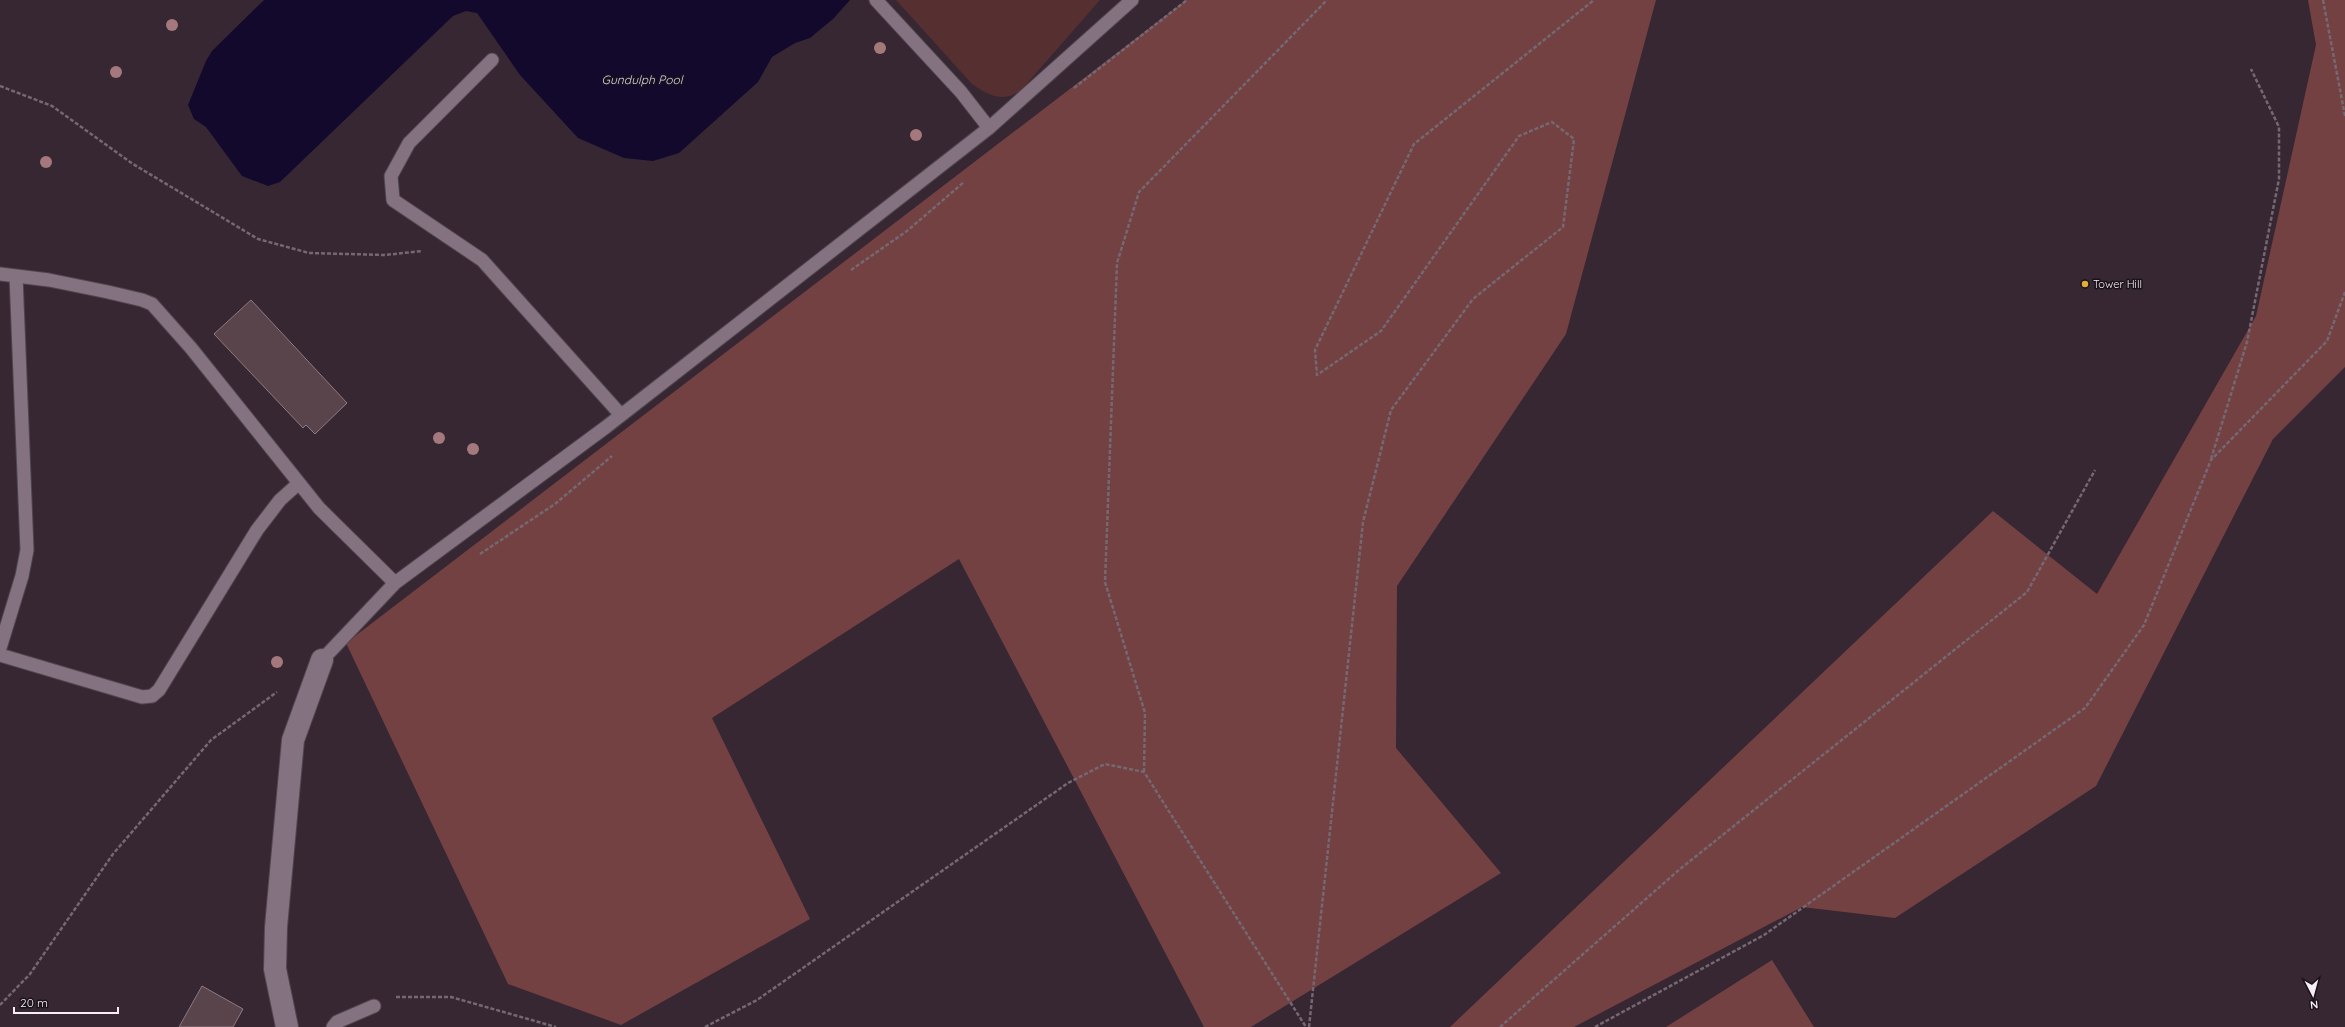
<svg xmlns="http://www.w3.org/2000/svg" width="2345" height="1027" font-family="Quicksand,sans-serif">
<rect width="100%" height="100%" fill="#362733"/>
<path fill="#562f30" d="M896,0H1100L1023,88C1006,104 988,96 972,84Z"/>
<path fill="#734142" d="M1186,0H1656L1566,334L1397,586L1396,748L1501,873L1251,1027H1204L959,559L712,718L810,919L621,1025L508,984L346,643Z
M2308,0H2345V367L2273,439L2096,786L1895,918L1802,907L1574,1027H1450L1993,511L2097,594L2256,316L2316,45Z
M1772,960L1814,1027H1666Z"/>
<path fill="#13092d" d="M264,0H850L833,19L810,38L795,43L772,57L758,82L679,153L653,161L624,158L578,138L520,75L477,13L466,11L453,16L280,182L268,186L242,176L206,127L194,119L188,105L206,61L212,51Z"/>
<path fill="#58444a" stroke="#907980" d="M251,300L347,403L315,434L306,425L303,428L214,334Z
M202,986L243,1009L233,1027H179Z"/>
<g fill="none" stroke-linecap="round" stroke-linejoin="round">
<defs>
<path id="service" d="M876,0L961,92L989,128
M492,60L409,143L391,176L393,200L482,260L621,415
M0,274L49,280L108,292L142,300L152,304L191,348L319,508L395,583
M0,648L22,576L27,550L16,276
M0,655L142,697L152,696L159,690L257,530L280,500L299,483
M322,660L395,583L606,427L989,128L1132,0
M333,1027L337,1022L374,1006"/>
<path id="minor" d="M287,1027L275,969L276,927L293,740L322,660"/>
</defs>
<use href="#service" stroke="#51454f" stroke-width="15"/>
<use href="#minor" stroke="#51454f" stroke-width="24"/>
<path stroke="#756873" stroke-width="2.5" stroke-dasharray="4 2" stroke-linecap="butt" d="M2323,0L2345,116
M0,86L52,106L133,164L258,239L309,253L385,255L422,251
M1074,88L1187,0
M851,270L907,231L964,182
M2211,459L2247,342L2279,179V127L2251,69
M480,554L555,504L612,456
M1144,772L1145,713L1105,582L1117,263L1139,192L1327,0
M396,997H451L556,1027
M0,1005L30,974L113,854L211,740L277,692
M705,1027L757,1000L1068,783L1105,764L1144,772L1306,1027
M1309,1027L1363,522L1391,410L1473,299L1563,227L1574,139L1552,122L1519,136L1381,331L1317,375L1315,350L1414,144L1594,0
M1500,1027L1680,869L2027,592L2095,470
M1595,1027L1764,935L2085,708L2144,625L2211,460L2327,341L2345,292"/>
<use href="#service" stroke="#847280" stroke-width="13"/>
<use href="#minor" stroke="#847280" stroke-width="22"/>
</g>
<g fill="#a4787d">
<circle cx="172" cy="25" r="6"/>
<circle cx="880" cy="48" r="6"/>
<circle cx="116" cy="72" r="6"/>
<circle cx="916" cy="135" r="6"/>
<circle cx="46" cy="162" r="6"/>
<circle cx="439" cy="438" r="6"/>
<circle cx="473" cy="449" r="6"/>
<circle cx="277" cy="662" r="6"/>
</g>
<circle fill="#e1af34" stroke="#191218" stroke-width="1.5" cx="2085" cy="284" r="4"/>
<g text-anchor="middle" stroke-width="3" stroke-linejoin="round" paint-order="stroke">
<g font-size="11" fill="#f7edf5" stroke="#191218" text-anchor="start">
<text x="2093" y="288">Tower Hill</text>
</g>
<g font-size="12" font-style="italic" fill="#d5d0fb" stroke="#191218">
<text x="642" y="84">Gundulph Pool</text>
</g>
</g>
<g transform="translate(2313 995) rotate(174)" stroke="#191218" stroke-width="3" paint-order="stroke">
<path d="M0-3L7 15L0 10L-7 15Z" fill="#f7edf5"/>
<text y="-6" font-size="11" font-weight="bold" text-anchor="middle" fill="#f7edf5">N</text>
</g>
<path d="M14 1007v6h104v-6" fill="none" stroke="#f7edf5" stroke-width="2"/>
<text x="20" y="1007" font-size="12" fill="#f7edf5" stroke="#191218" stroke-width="3" paint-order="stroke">20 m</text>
</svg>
